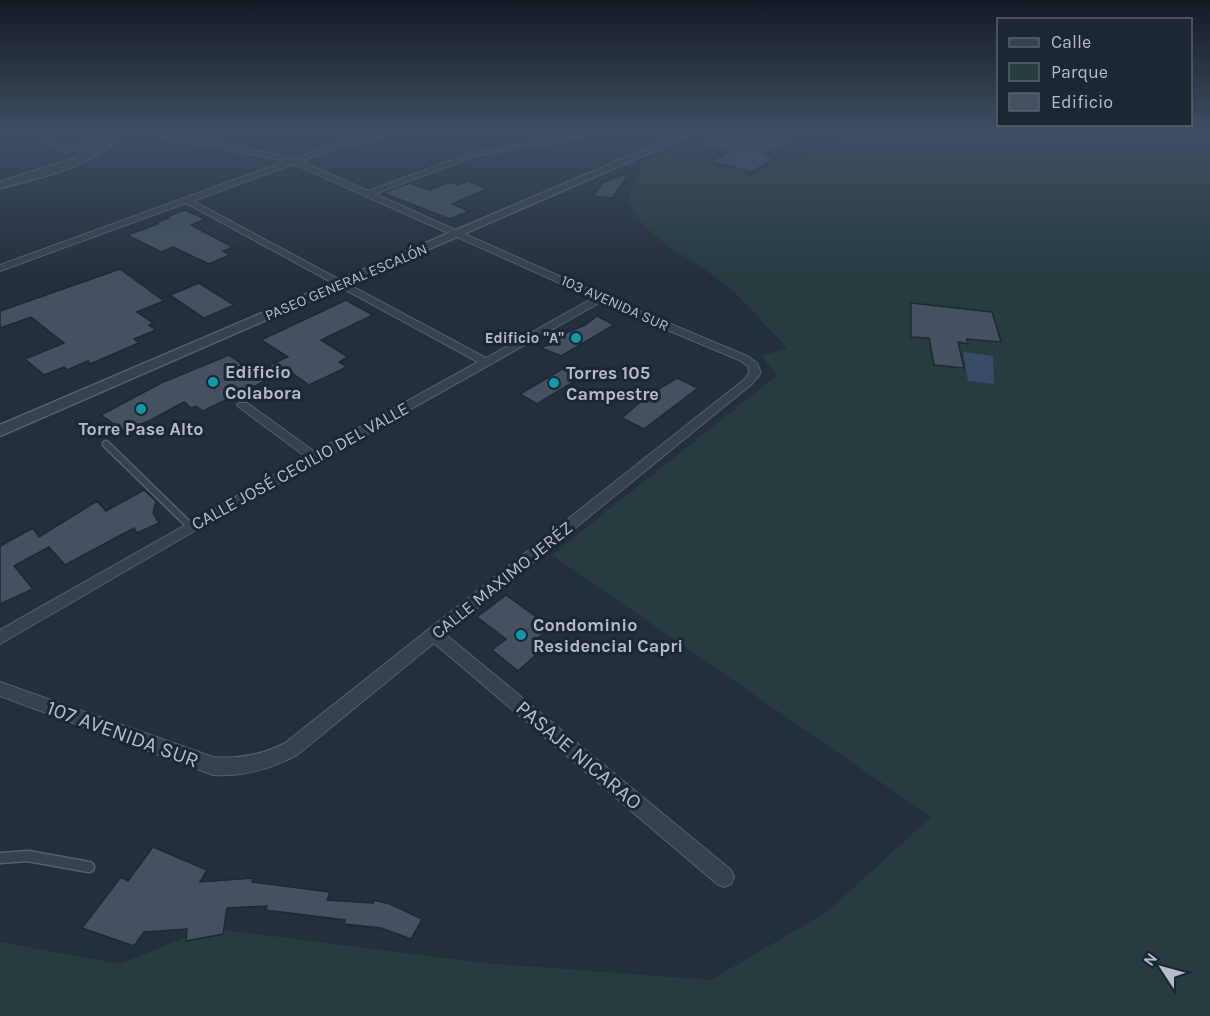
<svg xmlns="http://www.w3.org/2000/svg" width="1210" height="1016" font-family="Karla,sans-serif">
<rect width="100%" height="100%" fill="#242f3e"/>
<path fill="#263c3f" d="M899,133H1175L1210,137V1016H0V942L120,964L208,928L483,963L711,980L828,911L931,817L552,555L777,375L761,356L787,348C765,326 743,298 718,279C686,254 646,241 629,201L632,186L646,162L643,161L675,147L672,153L749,176L849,136L859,138Z"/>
<path fill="#394c67" d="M963,352L993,356L994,384L968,381Z"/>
<path fill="#455162" stroke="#1f2835" stroke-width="1.5" d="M753,133H807L764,155L774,158L752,172L711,161L729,152L698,143L722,134L746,140Z
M630,172L612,198L593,196L603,183Z
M468,181L487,189L452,204L469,211L450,219L383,193L410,183L430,190L450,182L458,185Z
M185,210L205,219L191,225L233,247L223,251L230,255L209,264L173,247L161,252L127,235L158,224L155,223L169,218L166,217Z
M120,269L164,301L137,312L153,323L149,325L156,330L134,339L139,343L90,364L88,361L67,370L64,367L44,375L25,359L64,343L31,317L0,328V311Z
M199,283L234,305L204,318L170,295Z
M346,300L373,315L321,340L348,357L339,362L347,367L309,385L292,373L284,377L268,366L288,357L261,340Z
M911,303L992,312L1001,342L967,339L968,344L958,342L964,368L934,365L929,338L911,337Z
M597,316L614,325L561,356L541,348L558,340L566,333L585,325Z
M229,355L265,381L203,411L196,406L191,408L184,402L151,420L124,431L101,415L161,383Z
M569,365L586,374L537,404L520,394Z
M677,378L698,388L644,429L622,418L647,396Z
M144,490L156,501L153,513L159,523L137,533L134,528L65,565L49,547L14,566L33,589L0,604V546L33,528L39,537L97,501L106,511Z
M506,595L542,621L536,626L545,632L538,638L547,645L518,671L492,650L506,639L477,617Z
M153,847L207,870L200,882L253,878L252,882L330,892L327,900L373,903L374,900L390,904L422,919L411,939L381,928L344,924L345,920L265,910L267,906L227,908L223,934L186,941L187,929L144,932L134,946L82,928L121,877L128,881Z"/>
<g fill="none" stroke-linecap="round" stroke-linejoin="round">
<defs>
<path id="service-far1" d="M106,444L191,527"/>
<path id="service" d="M0,858L28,856L89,867"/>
<path id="minor" d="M140,133H156L229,145L294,159L333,145L386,133H398L335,149L301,161L368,191L471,153L595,133L592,136L475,156L375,194L604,296L747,356L757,363L761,373L753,383L445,634L731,870L734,877L731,884L724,887L717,884L434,643L297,755C271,769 244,777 213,775L0,696V682L213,757C239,759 262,755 285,743L745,379L749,373L748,366L739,360L601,302L196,530L0,644V630L306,457L239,407L237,405L239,403H247L315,452L478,362L186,203L0,271V265L286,161ZM294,164L593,298L486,358L193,201Z
M47,138L66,148L111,138L114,140L65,152L45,141Z"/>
<path id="tertiary" d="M113,133H123C93,167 43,177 0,188V182L75,158Z
M683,133H695L0,436V425Z"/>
</defs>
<use href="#service-far1" stroke="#565f6c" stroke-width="9"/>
<use href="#service" stroke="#565f6c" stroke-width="13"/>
<use href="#minor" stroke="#565f6c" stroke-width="2"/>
<use href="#tertiary" stroke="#565f6c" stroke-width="3"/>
<use href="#service-far1" stroke="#38414e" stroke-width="6"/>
<use href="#service" stroke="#38414e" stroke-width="10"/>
<use href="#minor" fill="#38414e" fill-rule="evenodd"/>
<use href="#tertiary" fill="#38414e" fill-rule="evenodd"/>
</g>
<linearGradient id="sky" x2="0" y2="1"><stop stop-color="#141a22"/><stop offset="0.48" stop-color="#3f4d63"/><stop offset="1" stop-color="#3f4d63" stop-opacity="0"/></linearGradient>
<rect width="1210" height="275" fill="url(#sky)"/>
<g fill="#0f9aa8" stroke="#1d2633" stroke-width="2">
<circle cx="576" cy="338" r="6"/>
<circle cx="213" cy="382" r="6"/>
<circle cx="554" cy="383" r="6"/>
<circle cx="141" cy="409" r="6"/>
<circle cx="521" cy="635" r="6"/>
</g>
<g text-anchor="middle" stroke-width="6" stroke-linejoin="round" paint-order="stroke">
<g font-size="15" fill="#b4bcc9" stroke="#1d2633">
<text transform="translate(346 282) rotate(-23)" y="5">PASEO GENERAL ESCALÓN</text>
<text transform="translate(615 303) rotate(24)" y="5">103 AVENIDA SUR</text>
</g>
<g font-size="15" font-weight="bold" fill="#b4bcc9" stroke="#1d2633" text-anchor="end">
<text x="564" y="343">Edificio "A"</text>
</g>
<g font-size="18" font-weight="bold" fill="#b4bcc9" stroke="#1d2633" text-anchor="start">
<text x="225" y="378">Edificio<tspan x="225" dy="21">Colabora</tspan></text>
<text x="566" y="379">Torres 105<tspan x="566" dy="21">Campestre</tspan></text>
<text x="141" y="435" text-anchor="middle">Torre Pase Alto</text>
<text x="533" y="631">Condominio<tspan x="533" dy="21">Residencial Capri</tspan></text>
</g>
<g font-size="18" fill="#b4bcc9" stroke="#1d2633">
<text transform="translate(300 466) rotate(-29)" y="6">CALLE JOSÉ CECILIO DEL VALLE</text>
<text transform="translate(502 580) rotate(-39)" y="6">CALLE MAXIMO JERÉZ</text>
</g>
<g font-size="21" fill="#b4bcc9" stroke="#1d2633">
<text transform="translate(123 734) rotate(20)" y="7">107 AVENIDA SUR</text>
<text transform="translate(579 755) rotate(40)" y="7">PASAJE NICARAO</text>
</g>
</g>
<rect x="997" y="18" width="195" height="108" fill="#1d2633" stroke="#59626f" stroke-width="1.5"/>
<rect x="1009" y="38" width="30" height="9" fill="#38414e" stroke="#59626f" stroke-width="1.5"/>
<text x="1051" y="48" font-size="18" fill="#b4bcc9">Calle</text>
<rect x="1009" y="63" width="30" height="18" fill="#263c3f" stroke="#59626f" stroke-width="1.5"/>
<text x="1051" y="78" font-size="18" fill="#b4bcc9">Parque</text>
<rect x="1009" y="93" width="30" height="18" fill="#455162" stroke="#59626f" stroke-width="1.5"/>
<text x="1051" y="108" font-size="18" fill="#b4bcc9">Edificio</text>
<g transform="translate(1162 968) rotate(306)" stroke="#1d2633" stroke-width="4.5" paint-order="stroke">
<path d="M0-4.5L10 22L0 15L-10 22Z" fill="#b4bcc9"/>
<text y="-9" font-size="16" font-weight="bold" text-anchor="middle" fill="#b4bcc9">N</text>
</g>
</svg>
